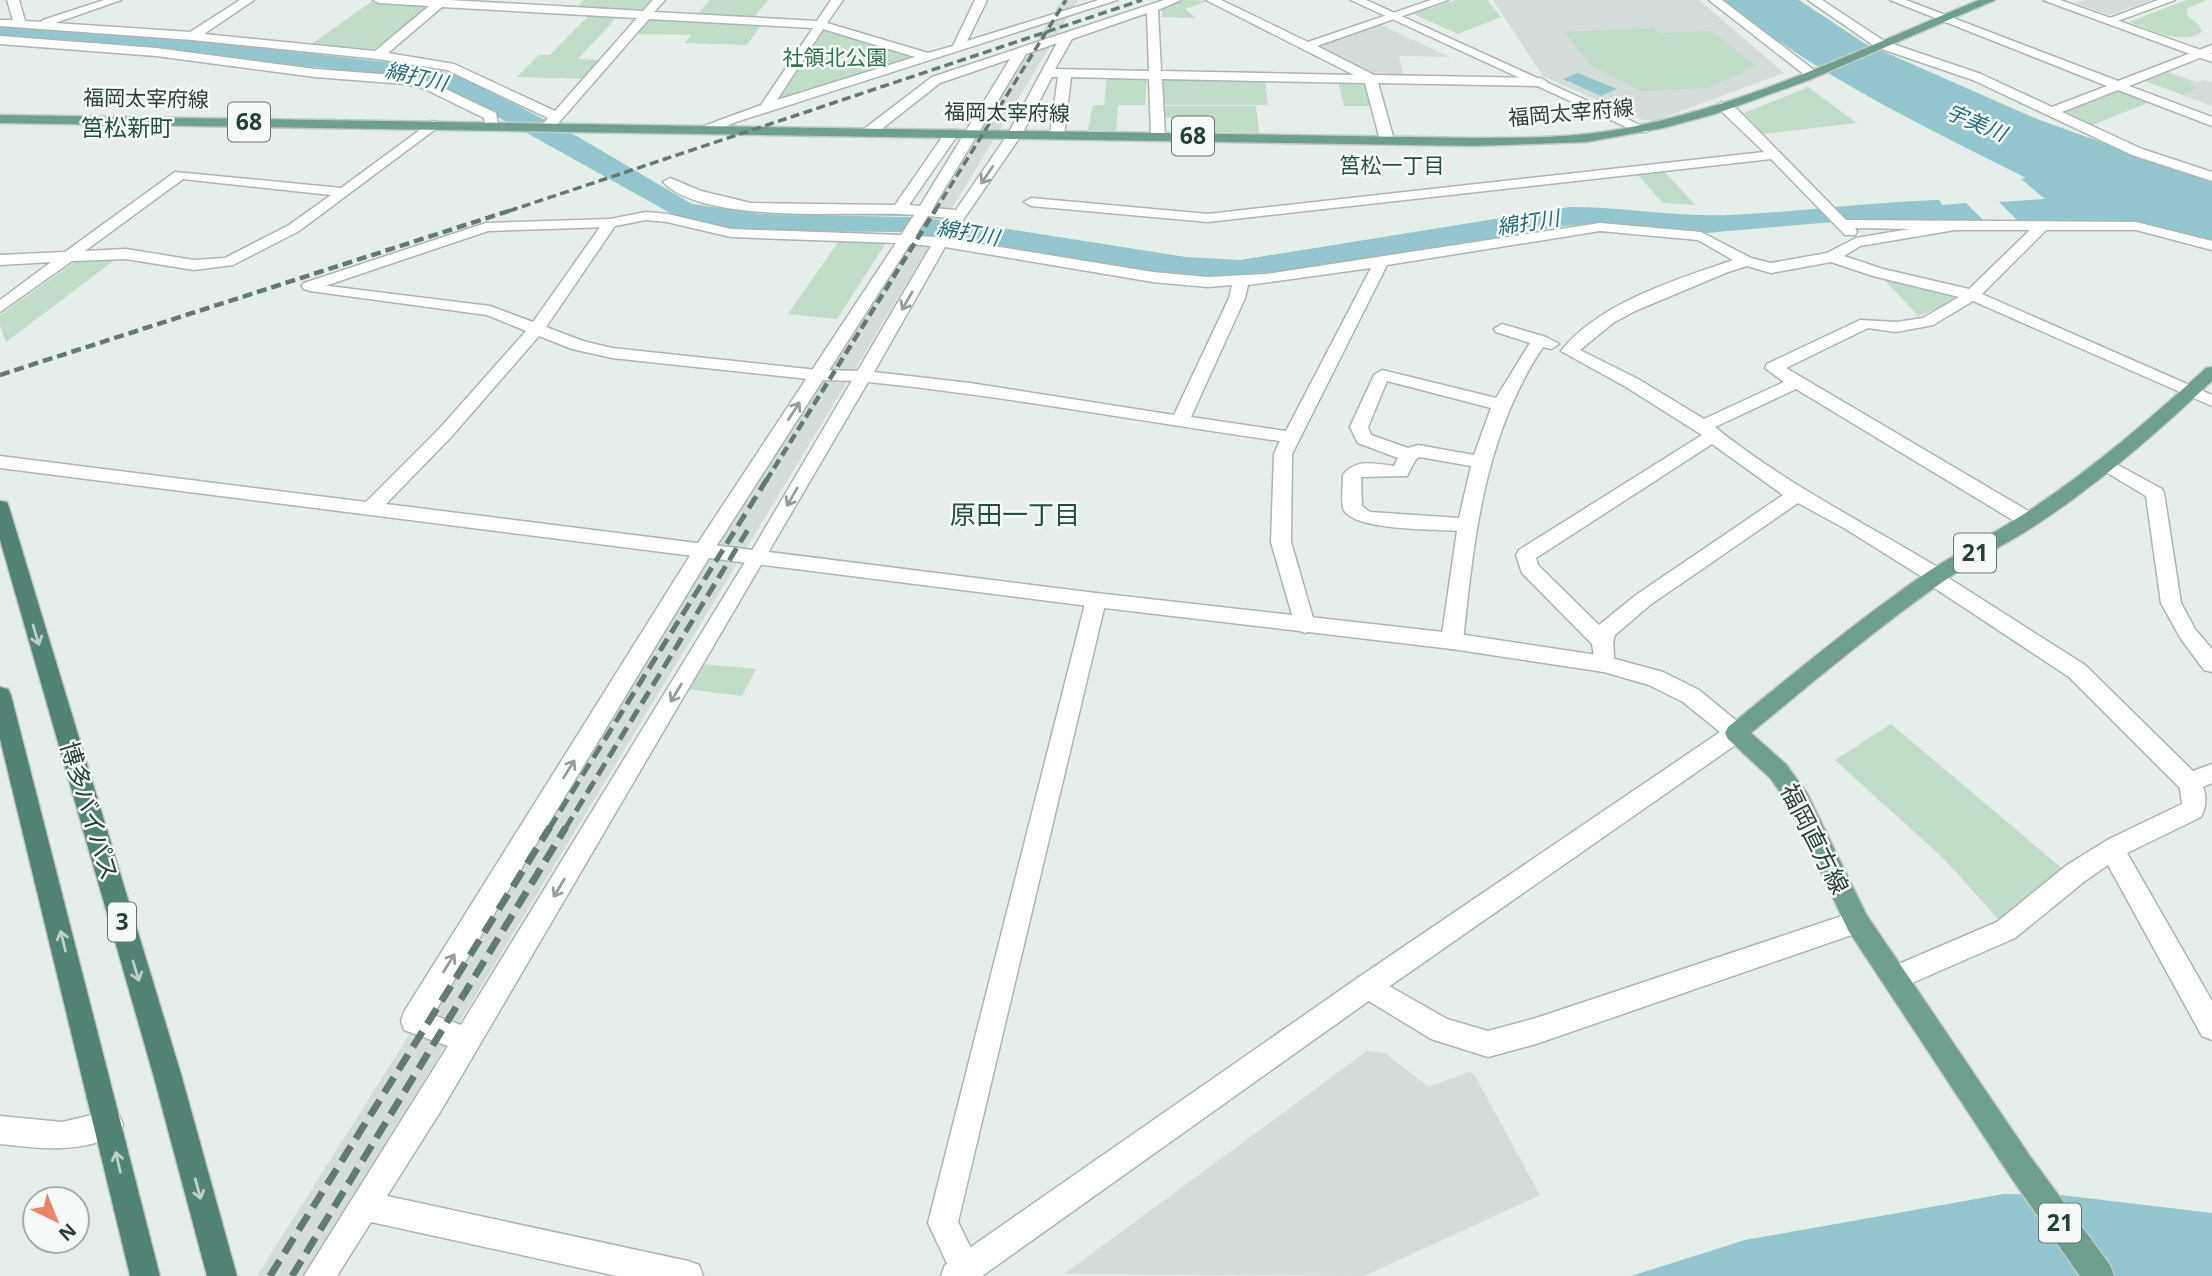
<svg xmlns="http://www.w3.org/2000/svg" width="2212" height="1276" font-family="'Noto Sans','Noto Sans JP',sans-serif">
<rect width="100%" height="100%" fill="#e6eeea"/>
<path fill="#d4ddd9" d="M1062,0H1078L306,1276H257Z
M1493,0H1699L1784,73L1654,121L1640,119L1543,76Z
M2083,0H2152L2110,15L2075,3Z
M1379,24L1450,57L1399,56L1404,76H1376L1314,49L1317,45Z
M2168,72L2197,82L2204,80L2212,82V106L2144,81Z
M1367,1051L1385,1053L1429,1087L1469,1072L1474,1074L1540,1195L1364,1276L1064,1274Z"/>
<path fill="#c1ddc7" d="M584,0H651L641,11L576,8Z
M710,0H768L754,17L698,14Z
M1184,0L1207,1L1185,9L1196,18L1162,17V7Z
M1456,0H1487L1501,17L1458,34L1413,14Z
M2186,0H2207L2188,8L2187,15L2199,25L2202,32C2182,46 2149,29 2129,22Z
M371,2L431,5L374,49L310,45Z
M589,15L618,16L578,59L599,60L582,79L517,77L539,55H550Z
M651,19L762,24L747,45L685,43L691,35L638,34Z
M1653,28L1659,33L1712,31L1756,66L1708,88L1640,91L1591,65L1564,32Z
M827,29L915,56L916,58L774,102L822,31Z
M2168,73L2191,82L2187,84L2198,88L2182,95L2148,81Z
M1107,77L1147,78L1145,105H1118L1116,131L1088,130L1093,105H1104Z
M1161,79L1265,80L1268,105H1162Z
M1338,81H1365L1371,106H1344Z
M1808,87L1857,123L1763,134L1744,113Z
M2120,90L2150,102L2092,125L2064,113Z
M1163,106H1256L1259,133L1206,132L1204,118H1163Z
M1664,171L1695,205L1663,203L1637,174Z
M841,238L888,240L837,319L788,314Z
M116,259L6,342L0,326V315L76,261Z
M1883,278L1955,297L1942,307L1918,316Z
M703,664L756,669L742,696L688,689Z
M1891,724L2065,871L1999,920L1944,859L1835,760Z"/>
<path fill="#93c6ce" d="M1723,0H1799L1864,43L2037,119L2212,182V240L2139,224L2018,221L1999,202L2045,199L2021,179L2026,178C1919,124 1816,75 1723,0Z
M0,26L152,36L413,65L458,75L580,138L692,204L762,214L906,217L970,223L1186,257L1240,260L1570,207C1624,207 1676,217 1730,215C1800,212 1869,202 1939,200L1942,205L1966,203L1984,221L1855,220L1706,233L1601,223L1564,226L1265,277H1192L900,232L759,231L721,228L681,219L471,102L434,84L408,77L124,47L0,39Z
M1578,73L1617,89L1601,96L1563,79Z
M2004,1194L2061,1195L2212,1213V1276H1631L1745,1240Z"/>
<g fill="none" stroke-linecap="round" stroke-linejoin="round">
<defs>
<path id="minor" d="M7,0H19L25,21L41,22L43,20L104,0H121L55,23L190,32L240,0H254L204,34L375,51L429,6L379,3L373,0H449L643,11L653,0H665L654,12L817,21L831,0H843L827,23L928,53L953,46L975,0H987L967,41L1099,0H1117L736,122L709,133L704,132V126L761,105L813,28L649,19L554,128L549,129L542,125L548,118L447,70L378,59L192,40L0,26V20H13ZM442,7L637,18L555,111L454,64L388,53ZM823,29L915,57L777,100Z
M1164,0H1181L1158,10L1161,71L1354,75L1206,0H1221L1308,42L1431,0H1448L1317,46L1374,75L1541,78L1547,82L1541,86L1378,83L1394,140L1387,144L1380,140L1365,83L1162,79L1165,136L1158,140L1151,136L1149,79L1071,77L1064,135L1057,139L1050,135L1058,77H1052L1022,134L950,239L1153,272L1208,277L1266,274L1600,223L1701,232L1751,258L1771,263L1827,253L1856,238L1910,229L1855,228L1857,232L1855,235H1845L1771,159L1208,222L1031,206L1024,202L1031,198L1208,214L1764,152C1748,136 1731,121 1716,106L1722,102L1737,109L1846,220L2136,222L2212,241V250L2136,230H2046L1982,294L2212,395V406L1973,301L1933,325L1896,332L1868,328L1786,368L2035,515L2038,520L2035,525H2021L1796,389L1715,427C1785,484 1867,524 1944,571L1947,577L2085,665L2193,771L2212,764V783L2203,787C2207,797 2206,807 2201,817L2127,853L2212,1001V1040L2202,1036L2108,865L2085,881L2015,938L1896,990L1887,987L1883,978L1887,969L1997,922L2067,865L2109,839L2182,804L2180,788L2069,677L1927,583L1924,578L1844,528L1798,503L1650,605L1615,635C1610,646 1618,659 1612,670L1604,672L1596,670L1592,644L1522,573L1516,555L1519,550L1702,435L1626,387L1561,351C1598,303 1678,279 1733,260L1698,240L1600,231L1387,265L1292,454L1291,542L1315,625L1312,630L1305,633L1298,630L1295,625L1271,542L1274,454L1280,441C1143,422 1007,396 868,382L442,1109L387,1196L688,1261L699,1265L703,1276H617L371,1222L337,1276H304L448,1046L404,1030L401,1021L404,1012L696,546L896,243L731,237L667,222L646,220L610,227L488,231L316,289H304L302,286L304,283L486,223L610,219L646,212L668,214L731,229L901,235L914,215C854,210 706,226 663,182L670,178L701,191L751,203L895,205L947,130H957L959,133L909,205L920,206L1010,59L940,83L874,135H864V129L932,77ZM1147,13L1149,71L1055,69L1072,39ZM1057,43L1008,134L956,210L933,208L1026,54ZM928,216L950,218L937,237L915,236ZM1955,230H2030L1969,289L1883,269L1844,256L1860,246ZM910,244L931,246L750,554L461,1025L433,1015L710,556ZM945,247L1153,282L1208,287L1232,285L1229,298L1174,415L970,383L874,372ZM1831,262L1873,276L1959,297L1923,318L1896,322L1860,320L1767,364L1765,368L1784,382L1704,419L1638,379L1580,350L1613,323L1635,311L1728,272L1747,266L1771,273ZM1371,268L1286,431L1191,417L1245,298L1248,285ZM1712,444L1783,495L1636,595L1599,625L1538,565L1536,558Z
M1709,0H1722L1814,70V76H1806Z
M1808,0H1822L1884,41L1981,74L2052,107L2107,86L1890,0H1906L2118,81L2212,45V53L2129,86L2212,117V126L2118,90L2062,112L2142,149L2212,172V181L2132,155L1973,80L1876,47Z
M2158,0H2175L2112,23L2102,21Z
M0,36L156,48L315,69L405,76L433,83L496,113L498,126L496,129H486L484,118L425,89L405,84L315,77L156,56L0,44Z
M432,121L437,122V128L299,231L233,265L194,270L126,259L72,261L0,312V300L51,262L0,265V255L65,252L175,172L341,188ZM183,179L331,195L289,225L225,258L194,260L126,249L85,251Z
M1502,324L1546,337L1559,344L1551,349L1543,347C1484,435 1474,538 1463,641L1459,647L1452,649L1445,647L1441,641L1457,531C1435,529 1350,531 1343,508C1341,498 1343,485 1343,475C1355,458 1376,464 1394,466L1398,458L1358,443L1350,427L1374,375L1382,370L1496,398L1530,343L1496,332L1494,329ZM1387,381L1491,408L1474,455L1418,445L1408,448L1371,435L1368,427ZM1420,457L1471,466L1459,518L1370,512L1362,506L1361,477L1407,476L1416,459Z
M2107,459L2162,489L2164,493L2181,603L2195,629L2212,649V672L2204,670L2181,639L2161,603L2146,496L2101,469L2098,465Z
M1096,593L1103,595L1106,600L958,1222L981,1269L978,1276H953L928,1223L1086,600L1089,595Z
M1857,911L1866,914L1870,922L1866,930L1536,1044L1488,1057L1431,1039L1359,995L1355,986L1359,977L1368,974L1447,1019L1488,1031L1536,1018Z
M109,1111L119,1115L123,1125L119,1135C75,1153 46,1149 0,1144V1116L62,1122Z"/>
<path id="tertiary" d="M1351,0H1366L1649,129L1647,132H1637Z
M2043,0H2060L2212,54V62Z
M610,219L617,223L546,327L583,341L612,348L817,370L863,371L871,376L863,381L817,380L612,358L572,349L539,336L452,436L386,504L1096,593L1452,633L1604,656L1663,672L1699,690L1744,727L1747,733L1744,739L1377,995L982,1276H941L945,1265L1359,977L1720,732L1683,702L1649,685L1604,672L1452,649L1096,607L0,468V456L366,502L440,428L526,331L487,315L310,291L304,289L302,286L304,283L490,306L533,322L605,220Z"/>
<path id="primary" d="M1979,0H1995L1809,80L1715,114L1663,128L1587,142L1473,146L0,123V115L1473,138C1520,138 1568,138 1615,130C1743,108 1860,49 1979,0Z
M2212,367V381C2157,433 2102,481 2039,523C2008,543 1974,560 1944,581C1877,628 1814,681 1751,733L1786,764L1807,793L1866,914L2032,1159L2110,1265L2114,1276H2080L2012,1179L1848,930L1790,806L1770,778L1728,739L1725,733L1728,727C1794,673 1859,619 1929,571C1960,551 1993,534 2024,514C2090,471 2148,421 2206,368Z"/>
<path id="trunk" d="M0,501L7,502L9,507L181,1074L237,1276H207L153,1074L0,540Z
M0,687L8,689L11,695L160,1276H130L0,739Z"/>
</defs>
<use href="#minor" stroke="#a9b6b1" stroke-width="3"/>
<use href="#tertiary" stroke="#a9b6b1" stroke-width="3"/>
<use href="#primary" stroke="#c2c9c7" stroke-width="3"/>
<use href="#trunk" stroke="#c2c9c7" stroke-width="3"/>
<use href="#minor" fill="#fff" fill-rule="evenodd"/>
<use href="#tertiary" fill="#fff" fill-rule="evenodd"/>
<use href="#primary" fill="#6e9f91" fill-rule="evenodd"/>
<use href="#trunk" fill="#518476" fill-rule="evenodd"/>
<path stroke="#617a72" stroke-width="3.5" stroke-dasharray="9 4.5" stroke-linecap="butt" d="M509,211L1142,0
M935,211L1066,0"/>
<path stroke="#617a72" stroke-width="4.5" stroke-dasharray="10 5" stroke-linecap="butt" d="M0,375L515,209
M766,481L936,209"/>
<path stroke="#617a72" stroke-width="5" stroke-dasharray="14 7" stroke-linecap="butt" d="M549,829L767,479
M565,829L749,528"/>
<path stroke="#617a72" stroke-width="7" stroke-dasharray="18 9" stroke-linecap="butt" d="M270,1276L550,827
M292,1276L566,827"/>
</g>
<defs><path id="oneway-shaft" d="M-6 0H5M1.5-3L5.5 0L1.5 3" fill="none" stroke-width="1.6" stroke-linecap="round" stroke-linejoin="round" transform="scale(1.75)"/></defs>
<g stroke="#929f9b">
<use href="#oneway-shaft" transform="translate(987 175) rotate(124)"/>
<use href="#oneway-shaft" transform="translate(907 301) rotate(120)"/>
<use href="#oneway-shaft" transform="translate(794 411) rotate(-57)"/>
<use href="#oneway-shaft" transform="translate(792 497) rotate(120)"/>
<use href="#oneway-shaft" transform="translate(676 693) rotate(121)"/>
<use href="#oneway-shaft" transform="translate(569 769) rotate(-58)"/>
<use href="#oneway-shaft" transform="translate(559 888) rotate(121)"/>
<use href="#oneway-shaft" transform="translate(449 963) rotate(-58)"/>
</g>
<g stroke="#bcd1ca">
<use href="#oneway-shaft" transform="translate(36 635) rotate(73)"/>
<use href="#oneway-shaft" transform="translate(63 941) rotate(-104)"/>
<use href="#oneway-shaft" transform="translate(136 971) rotate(73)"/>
<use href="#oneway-shaft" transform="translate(118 1162) rotate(-103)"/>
<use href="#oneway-shaft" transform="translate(198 1189) rotate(75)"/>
</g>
<g text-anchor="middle" stroke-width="5" stroke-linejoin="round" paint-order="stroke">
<g font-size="21" fill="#33724a" stroke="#f6faf8">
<text x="835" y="65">社領北公園</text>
</g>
<g font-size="21" font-style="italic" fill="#246b76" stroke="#f6faf8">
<text transform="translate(416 77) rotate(13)" y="7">綿打川</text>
<text transform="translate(1976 123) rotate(23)" y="7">宇美川</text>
<text transform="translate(1528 223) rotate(-9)" y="7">綿打川</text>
<text transform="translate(968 233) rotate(10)" y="7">綿打川</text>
</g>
<g font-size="21" fill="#263f37" stroke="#f6faf8">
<text transform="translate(146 99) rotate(1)" y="7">福岡太宰府線</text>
<text transform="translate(1007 113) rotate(1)" y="7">福岡太宰府線</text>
<text transform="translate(1571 113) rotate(-5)" y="7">福岡太宰府線</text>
</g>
<g font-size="21" fill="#234f43" stroke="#f6faf8">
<text x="1392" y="173">筥松一丁目</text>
</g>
<g fill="#f6faf8" stroke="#647771" stroke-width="2">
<rect x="228" y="102.5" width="42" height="39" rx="5"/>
<rect x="1172" y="116.5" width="42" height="39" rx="5"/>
<rect x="1954" y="533.5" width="42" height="39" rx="5"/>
<rect x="108" y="902.5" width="28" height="39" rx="5"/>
<rect x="2039" y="1203.5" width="42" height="39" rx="5"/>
</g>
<g font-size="23" font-weight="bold" fill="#263f37">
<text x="249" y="130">68</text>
<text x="1193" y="144">68</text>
<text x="1975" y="561">21</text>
<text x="122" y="930">3</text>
<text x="2060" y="1231">21</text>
</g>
<g font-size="23" fill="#234f43" stroke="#f6faf8">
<text x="127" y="136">筥松新町</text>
</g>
<g font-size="24" fill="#263f37" stroke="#f6faf8">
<text transform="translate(89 811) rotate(73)" y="8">博多バイパス</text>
<text transform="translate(1814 839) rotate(63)" y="8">福岡直方線</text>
</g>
<g font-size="26" fill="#234f43" stroke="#f6faf8">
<text x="1015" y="524">原田一丁目</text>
</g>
</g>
<g transform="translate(56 1220) rotate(137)"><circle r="33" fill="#f6faf8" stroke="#a3afab" stroke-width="2"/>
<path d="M0-5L12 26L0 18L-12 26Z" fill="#e7856a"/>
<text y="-10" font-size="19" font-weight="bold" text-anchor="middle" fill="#263f37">N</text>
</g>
</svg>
